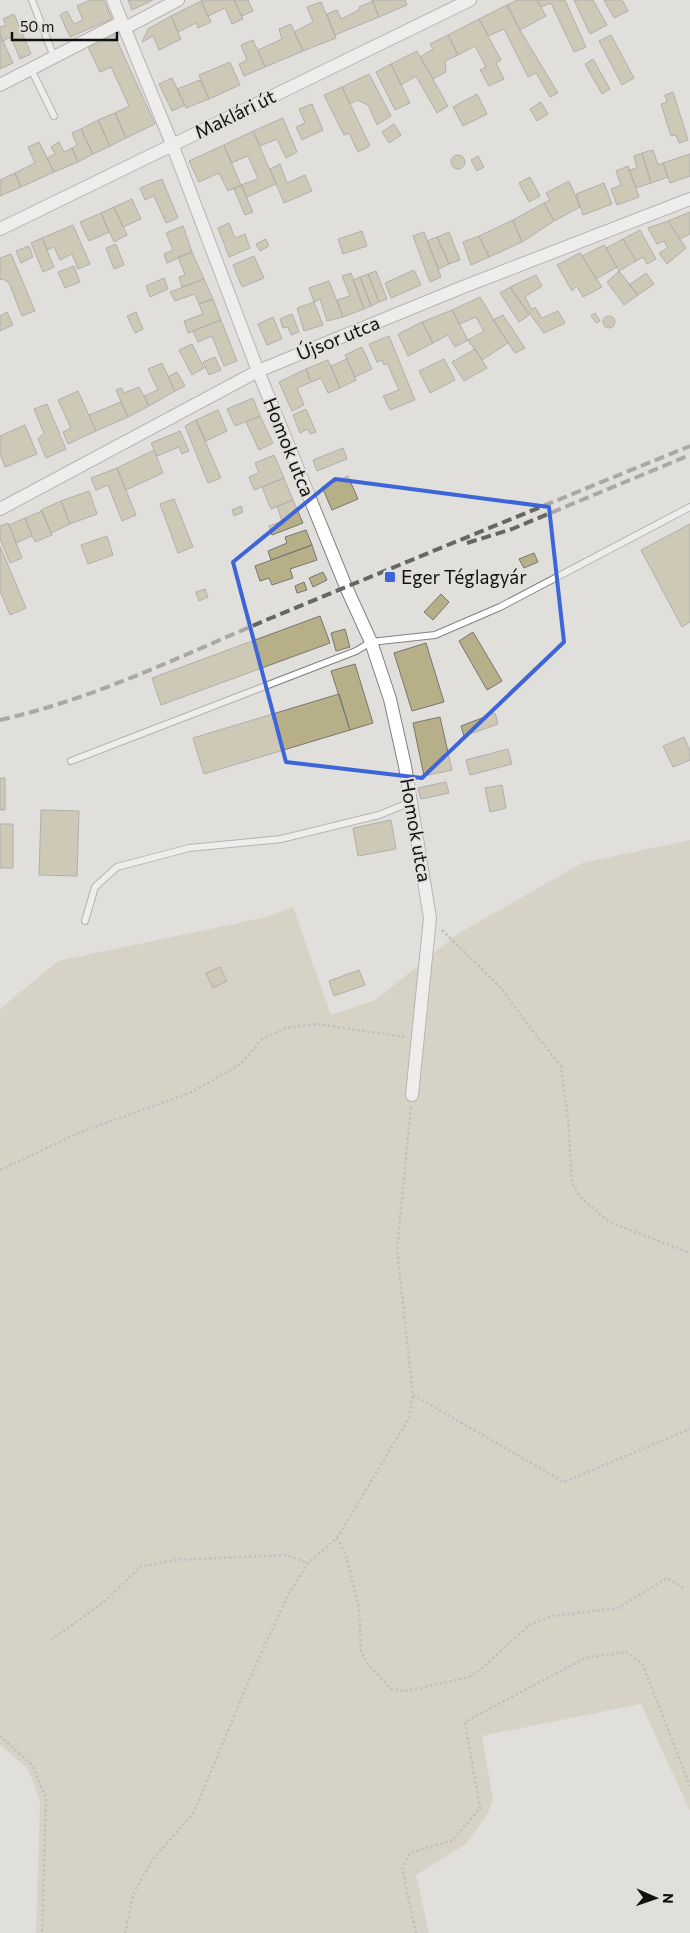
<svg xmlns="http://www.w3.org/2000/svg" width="690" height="1933" font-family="Commissioner,sans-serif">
<rect width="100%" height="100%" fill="#e0dfdc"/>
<path fill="#cbc6ab" d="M690,840V1811L641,1704L482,1736L493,1799L488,1813L466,1844L416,1875L429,1933H36L40,1801L28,1769L0,1745V1009L58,961L267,917L293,907L331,1015L375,1000L459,933L582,863Z"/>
<path fill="#b7af88" stroke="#767673" d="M90,0H104L112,19L70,37L60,15L67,11L74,24L83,20L77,6Z
M128,0H153L132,10Z
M204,0H234L243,19L232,24L225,8L208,16L201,1Z
M234,0H248L253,11L242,16Z
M372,0H405L407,5L379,17Z
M517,0H537L546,16L520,30L507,5Z
M537,0H565L586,47L574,52L551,3L541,7Z
M574,0H593L607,25L590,34Z
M604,0H622L628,11L614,18Z
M201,1L211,22L198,28L196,23L178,32L171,16Z
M373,1L379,17L335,35L327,14L337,10L341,19L359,10V7Z
M321,2L336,38L303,51L294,32L313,22L307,7Z
M507,5L520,30L558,93L550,97L536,73L528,77L504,29L488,36L479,19Z
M14,14L31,54L20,59L11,37L3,41L0,35V27L6,25L3,19Z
M171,16L181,39L159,50L153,36L142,42L148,29Z
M479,19L501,60L496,63L504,79L489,86L480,70L486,67L475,46L458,55L448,35Z
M291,24L303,51L265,67L258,50L282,39L279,29Z
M114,34L155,124L126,138L115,113L129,106L111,67L100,72L88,47Z
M0,35L13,63L0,69Z
M448,35L458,55L445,61L446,72L433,79L420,57L433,49L430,44Z
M611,35L634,78L622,85L599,41Z
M253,40L265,67L244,76L239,64L247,60L241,45Z
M417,51L448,106L437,113L416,76L401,85L391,64Z
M593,59L610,89L602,94L585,64Z
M230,62L240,85L209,99L199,75Z
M391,64L410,103L395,110L376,72Z
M369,74L391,116L377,125L368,105L357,100L350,104L342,87Z
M172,78L185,105L172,111L159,84Z
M200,80L209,99L186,108L177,89Z
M342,87L370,146L358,152L349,133L344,135L324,95Z
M673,92L688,140L679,143L676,135L671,136L661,104L667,102L665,95Z
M477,94L487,114L463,126L453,107Z
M541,102L548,114L537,121L530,109Z
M312,104L323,130L302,140L296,127L305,123L299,109Z
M115,113L126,138L110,146L98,120Z
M283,118L297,152L286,158L277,139L260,146L253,131Z
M98,120L110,146L93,154L81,129Z
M394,124L401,135L389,143L382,132Z
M81,129L93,154L78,162L72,148L77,145L72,133Z
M253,131L276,184L247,197L241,185L258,179L248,156L231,163L224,145Z
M39,142L54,172L21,187L15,173L35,163L28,147Z
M59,142L64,152L72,148L78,162L54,172L47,158L55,154L51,147Z
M224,145L241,185L228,191L219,173L199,182L189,161Z
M653,150L658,165L663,163L668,177L651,183L642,153Z
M642,153L651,183L636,188L629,170L637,168L634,156Z
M690,154V176L670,183L663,163Z
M451 162a7 7 0 1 1 14 0a7 7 0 1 1-14 0Z
M478,156L484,167L477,171L471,160Z
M280,164L287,183L305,175L312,191L284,203L270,169Z
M628,166L639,197L617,205L611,189L621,185L616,171Z
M15,173L21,187L0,196V180Z
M530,177L540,196L529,202L519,183Z
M162,179L178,218L166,223L154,196L145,200L140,188Z
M569,181L580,207L554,221L544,203L550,200L546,193Z
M604,183L612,204L583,215L576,194Z
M241,185L253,212L245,215L234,189Z
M132,199L141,219L123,227L114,207Z
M544,203L554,221L522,242L513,220Z
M114,207L127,235L114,242L101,213Z
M690,212V234L680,239L668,221Z
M101,213L109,232L89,241L80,222Z
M513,220L522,242L489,257L479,236Z
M668,221L686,248L667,264L659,253L668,248L664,241L657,244L648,228Z
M229,223L235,238L245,234L250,248L229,257L218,228Z
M73,225L90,264L78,269L72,254L60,260L54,247L47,250L42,238Z
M183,226L192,252L167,263L164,254L173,250L166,233Z
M640,230L656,259L647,264L643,257L636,261L623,239Z
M362,231L367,246L343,254L338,239Z
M424,232L441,277L430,282L413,236Z
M449,232L460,260L449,264L437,237Z
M479,236L489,257L471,265L463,242Z
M437,237L449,264L439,269L427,241Z
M42,238L54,267L43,272L31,243Z
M266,239L269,246L260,251L256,244Z
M623,239L636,261L619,271L606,248Z
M116,244L124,265L114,269L106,248Z
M604,245L617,267L596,279L582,256Z
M29,246L33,257L21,263L16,251Z
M192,252L204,279L182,287L179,277L185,275L178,257Z
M580,253L602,287L583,297L577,286L572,291L557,265Z
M11,254L35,311L22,316L9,283L3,279L0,280V258Z
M254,256L264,278L242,287L233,265Z
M74,266L80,282L65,288L58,272Z
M414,270L421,285L391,298L385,283Z
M376,271L387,299L379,302L368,274Z
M619,271L638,295L624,305L607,282Z
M351,273L364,309L343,317L337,300L350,296L342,276Z
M646,273L654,284L638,295L629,285Z
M368,274L379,302L371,306L360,277Z
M536,275L542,286L525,297L532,310L535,307L542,318L558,311L565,323L544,333L510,287Z
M360,277L371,306L364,309L353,280Z
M164,278L168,289L150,297L146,286Z
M204,279L213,299L199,304L195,294L175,301L170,292Z
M329,281L343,317L327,321L320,299L314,302L309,288Z
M510,287L529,315L519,322L500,293Z
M480,297L508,343L482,360L468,340L484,331L476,317L459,324L452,310Z
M213,299L221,320L188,333L184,321L203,314L199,304Z
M314,302L323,325L304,331L297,308Z
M452,310L468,340L455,347L448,335L433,343L422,322Z
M7,312L13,325L0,331V316Z
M136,312L143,329L135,333L127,316Z
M595,313L600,321L596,323L591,316Z
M292,314L299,332L291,335L288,327L283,328L280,319Z
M503,315L525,348L515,353L493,320Z
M603 322a6 6 0 1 1 12 0a6 6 0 1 1-12 0Z
M273,317L282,339L267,345L258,324Z
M221,320L237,361L224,366L212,336L198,342L193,331Z
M422,322L433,343L408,356L398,334Z
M389,336L415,400L390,410L383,396L399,390L387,363L384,365L382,360L377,362L369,344Z
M192,344L204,368L192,375L179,350Z
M362,347L372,369L355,377L345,355Z
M475,349L487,368L464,381L452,362Z
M215,357L221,370L209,375L203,362Z
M347,359L356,380L340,388L331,366Z
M444,359L455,380L430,393L419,371Z
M328,360L340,388L328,393L321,378L311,382L306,369Z
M162,363L175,391L149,406L144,396L158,390L148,369Z
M306,369L311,382L297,388L304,405L292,411L279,382Z
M177,372L185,386L175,391L168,377Z
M139,387L149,406L128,417L116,390L121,388L124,393Z
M78,391L96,431L68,444L63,432L71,428L58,400Z
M253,398L260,416L235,426L227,409Z
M121,402L128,417L96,431L89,415Z
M47,404L66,449L46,458L38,439L44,433L34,409Z
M306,409L316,432L310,434L308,429L300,433L293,415Z
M218,410L227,431L206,441L196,420Z
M260,416L273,443L259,450L246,422Z
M196,420L221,478L208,483L185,426Z
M25,425L37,454L5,467L0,454V436Z
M180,431L189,451L182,454L179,447L157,456L151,443Z
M343,448L347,459L317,471L313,460Z
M154,450L163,473L126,490L117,468Z
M274,455L284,478L254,490L249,477L259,473L255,463Z
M117,468L136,515L122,521L108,485L96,490L91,478Z
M348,476L358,499L332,510L322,487Z
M284,478L293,500L271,509L262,487Z
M89,491L97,514L70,524L61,501Z
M174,499L193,547L178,553L160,504Z
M293,500L303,523L272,535L269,526L282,521L277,506Z
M61,501L70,524L51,533L41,510Z
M241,506L243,512L234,516L232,510Z
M42,511L52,535L35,542L25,518Z
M25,518L32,536L16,543L9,525Z
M8,523L22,558L10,563L0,539V526Z
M690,524V622L682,627L641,550Z
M306,530L312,545L271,560L268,551L287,543L285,537Z
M107,536L113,555L88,564L81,545Z
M312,545L317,560L290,569L293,578L272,585L269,578L260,581L255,566Z
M0,546L26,608L10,615L0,591Z
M534,553L538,562L524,568L519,559Z
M323,572L327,580L313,587L309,578Z
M304,582L307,590L297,593L295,586Z
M205,589L208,597L199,601L196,592Z
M441,594L449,602L433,620L424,612Z
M320,616L330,643L161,705L152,678Z
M345,629L350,647L336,651L331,633Z
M473,632L502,681L487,690L459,641Z
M426,643L444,702L412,711L394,653Z
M355,664L373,723L350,730L331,671Z
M339,694L350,730L204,774L193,738Z
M495,713L498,724L464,736L461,726Z
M440,717L452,770L424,776L413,723Z
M684,737L690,751V760L673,767L663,746Z
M508,749L512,764L470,775L466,760Z
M0,778H5V810H0Z
M446,782L449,793L421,799L418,788Z
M502,785L506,808L490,812L485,788Z
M41,810L79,811L77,876L39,875Z
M391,820L396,849L358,856L353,828Z
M0,824H13V868H0Z
M220,967L227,981L213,988L206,973Z
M359,970L365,985L334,996L329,981Z"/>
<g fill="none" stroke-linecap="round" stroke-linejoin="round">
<defs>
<path id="service" d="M32,0L54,57
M31,69L54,116
M71,761L356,651L371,642L435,635L500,607L690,507
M85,921L95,887L117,867L189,848L281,839L379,815L411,802"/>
<path id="minor" d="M113,0L172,144L258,371L346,587L371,642L390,699L405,766L430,918L412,1095
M125,28L178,0
M0,85L122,22
M0,229L470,0
M0,509L258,371L463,287L690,199"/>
</defs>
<use href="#service" stroke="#83827f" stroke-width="8"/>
<use href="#minor" stroke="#83827f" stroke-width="14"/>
<path stroke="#9c9b99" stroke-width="2.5" stroke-dasharray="2.5 2.5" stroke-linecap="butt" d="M442,930L501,988L532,1030L561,1066L568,1120L572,1183L580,1197L609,1222L690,1253
M0,1170L81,1132L192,1092L241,1064L262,1039L286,1028L317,1024L405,1037
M413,1395L564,1482L690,1429
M337,1538L346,1555L359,1608L361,1650L367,1663L391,1689L407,1691L469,1677L479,1671L529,1625L552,1616L618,1608L667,1578L684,1588
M51,1640L105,1601L140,1567L175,1560L287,1555L308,1563
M0,1736L32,1765L46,1798L42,1933
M125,1933L134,1892L153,1859L193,1814L250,1678L289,1593L308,1563L337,1538L409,1418L413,1395L397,1249L411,1107
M416,1933L402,1868L410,1853L453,1840L480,1808L465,1722L585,1658L626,1652L642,1663L690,1786"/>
<use href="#service" stroke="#fff" stroke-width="6"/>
<use href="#minor" stroke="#fff" stroke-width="12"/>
<path stroke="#676664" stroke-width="4" stroke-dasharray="10 5" stroke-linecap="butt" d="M467,543L512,529L690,455
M0,720C94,699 183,655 271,618C411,560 550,503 690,446"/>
</g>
<path d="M0 0H690V1933H0ZM335,479L549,507L564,642L422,778L286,762L233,562Z" fill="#e0dfdc" fill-opacity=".55" fill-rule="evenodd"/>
<path fill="none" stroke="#3d65d7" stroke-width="4" stroke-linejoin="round" d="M335,479L549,507L564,642L422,778L286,762L233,562Z"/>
<rect fill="#3d65d7" stroke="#e0dfdc" stroke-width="2" x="384" y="571" width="12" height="12" rx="2.5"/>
<g text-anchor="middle" stroke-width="4" stroke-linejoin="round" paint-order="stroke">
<g font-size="19" fill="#111110" stroke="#e0dfdc">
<text transform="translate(235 114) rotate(-26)" y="7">Maklári út</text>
<text transform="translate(338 338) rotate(-22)" y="7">Újsor utca</text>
<text transform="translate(289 447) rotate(68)" y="7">Homok utca</text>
<text transform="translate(416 830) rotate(80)" y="7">Homok utca</text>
</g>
<g font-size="19" fill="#111110" stroke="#e0dfdc" text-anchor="start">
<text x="401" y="584">Eger Téglagyár</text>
</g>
</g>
<g transform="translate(655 1898) rotate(92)" stroke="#e0dfdc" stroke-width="4" paint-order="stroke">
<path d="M0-4L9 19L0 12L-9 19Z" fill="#111110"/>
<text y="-8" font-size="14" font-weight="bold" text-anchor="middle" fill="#111110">N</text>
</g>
<path d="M12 32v8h105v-8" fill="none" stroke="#111110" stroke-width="2.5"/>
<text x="20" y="32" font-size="15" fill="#111110" stroke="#e0dfdc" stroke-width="4" paint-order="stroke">50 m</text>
</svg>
